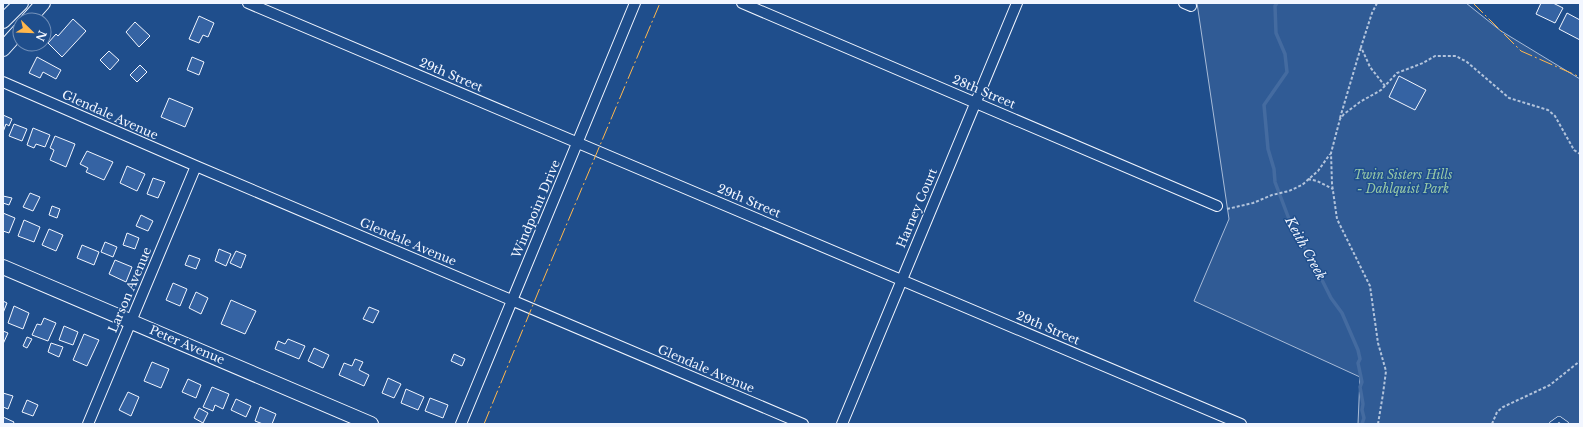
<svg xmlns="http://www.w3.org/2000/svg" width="1583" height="427" font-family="'Libre Baskerville',serif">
<rect width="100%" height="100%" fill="#1f4e8c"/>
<path fill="#305b95" stroke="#a8bbd7" d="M1197,3H1466L1501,31L1580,79V424H1358L1360,377L1194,301L1229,219Z"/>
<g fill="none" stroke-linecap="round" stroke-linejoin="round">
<path stroke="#446ba0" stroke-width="3.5" d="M1277,3L1275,6L1276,33L1285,54L1287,72L1264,105L1268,149L1274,169L1275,182L1292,227L1312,260L1331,298L1342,313L1358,350L1360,359L1358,363L1362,382L1360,387L1363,404L1362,410L1364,418L1362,424"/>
</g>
<path fill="#3563a3" stroke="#f2f6ff" d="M1541,3H1553L1563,8L1555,23L1536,14Z
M1567,13L1580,20V40L1559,29Z
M199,16L214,23L208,37L203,35L199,43L189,39Z
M73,19L86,31L62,57L48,43L56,34L58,36Z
M135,22L150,36L139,47L126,32Z
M109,51L119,60L110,70L100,60Z
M37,57L61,70L56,79L43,72L40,78L29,73Z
M192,57L204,62L199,75L187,70Z
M140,65L147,72L137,82L130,75Z
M1399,76L1426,90L1415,110L1389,97Z
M169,98L193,108L185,127L161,117Z
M3,115L12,119L9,126L6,124L3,132Z
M14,124L27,129L22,141L9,136Z
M33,128L50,135L45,147L36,144L34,148L27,145Z
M55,136L75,144L66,167L50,160L54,150L50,148Z
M87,151L113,162L104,180L86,172L88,168L80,164Z
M127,166L145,174L137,191L120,183Z
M153,178L165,182L158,198L147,194Z
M30,193L40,197L33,211L23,207Z
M3,196L12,198L9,205L3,203Z
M52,206L60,209L57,218L49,215Z
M3,213L15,218L9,233L3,231Z
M141,215L153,221L148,231L136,226Z
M24,220L40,227L34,242L18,236Z
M49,229L63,235L56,251L42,245Z
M127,233L139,238L135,249L123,245Z
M105,242L117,247L113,257L101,252Z
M82,245L99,252L94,265L77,258Z
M219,249L231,254L226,266L215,261Z
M236,251L246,255L241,268L230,263Z
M189,255L200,259L196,269L185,265Z
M115,260L132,267L126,282L109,274Z
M173,283L187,289L180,306L166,300Z
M196,292L208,298L201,314L189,308Z
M231,300L256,311L245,334L221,324Z
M3,301L7,303L3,313Z
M14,306L29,313L23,329L8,323Z
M369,307L379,311L373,323L363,319Z
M44,318L56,323L48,341L32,335L37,324L41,325Z
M64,326L78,332L73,345L59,340Z
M3,331L8,333L3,344Z
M84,334L99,340L87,366L73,360Z
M27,337L32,339L27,348L23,346Z
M288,339L305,346L299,359L275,349L278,341L285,344Z
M51,343L63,347L59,357L48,352Z
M314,348L329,355L323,368L308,361Z
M454,354L465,359L462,366L451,361Z
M355,359L363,362L359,370L369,375L364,386L339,375L344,363L352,366Z
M152,362L169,369L161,388L144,381Z
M388,378L401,384L394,398L382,393Z
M188,379L201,385L196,398L182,392Z
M212,387L229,394L223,409L215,405L213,411L203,407Z
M406,389L424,397L418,410L401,403Z
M128,392L139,397L131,416L119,410Z
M3,393L13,396L8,409L3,407Z
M430,398L448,405L443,418L425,411Z
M236,399L251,406L246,417L231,410Z
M27,400L38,405L33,416L22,412Z
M260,407L276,414L272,424H263L255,421Z
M199,408L208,413L203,423L194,418Z
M3,417L14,422L13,424H3Z"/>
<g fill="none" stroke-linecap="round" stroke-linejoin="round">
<defs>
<path id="lane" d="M1552,424L1559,419L1566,424"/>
<path id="street" d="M248,3L1241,424
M742,3L1217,206
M1184,3L1191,6
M3,82L196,166L803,424
M88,424L196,166
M461,424L635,3
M842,424L1017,3"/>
<path id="secondary" d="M28,20L43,3
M3,21L21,3
M3,49L20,30
M3,267L371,424"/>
</defs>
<use href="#lane" stroke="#f2f6ff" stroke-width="6"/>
<use href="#street" stroke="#f2f6ff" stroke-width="12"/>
<use href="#secondary" stroke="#f2f6ff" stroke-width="16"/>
<path stroke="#b3c4dc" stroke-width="2" stroke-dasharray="3 2" stroke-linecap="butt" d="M1377,3L1372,13L1361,47L1370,67L1385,86
M1340,118L1361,47
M1308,179L1317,181L1333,189
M1227,209L1253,203L1272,195L1289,191L1302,185L1318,171L1330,154
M1378,424L1383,394L1386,371L1378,343L1370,286L1337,219L1332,184L1331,153L1340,119L1344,114L1360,102L1381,90L1397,73L1423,63L1435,56H1456L1467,62L1509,98L1548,110L1555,116L1574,150L1580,154
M1492,424L1497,412L1503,407L1550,385L1580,361"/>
<use href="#lane" stroke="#1f4e8c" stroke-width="5"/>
<use href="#street" stroke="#1f4e8c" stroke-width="10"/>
<use href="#secondary" stroke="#1f4e8c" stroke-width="14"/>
<path stroke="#ffb74d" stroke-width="1" stroke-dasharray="14 3 2 3" stroke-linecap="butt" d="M1473,3L1521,51L1580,77
M484,424L544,278L660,3"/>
</g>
<g text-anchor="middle" stroke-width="3" stroke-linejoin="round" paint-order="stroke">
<g font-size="12" fill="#f2f6ff" stroke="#1f4e8c">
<text transform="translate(451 75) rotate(23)" y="4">29th Street</text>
<text transform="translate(984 92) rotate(23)" y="4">28th Street</text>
<text transform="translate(110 115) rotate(24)" y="4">Glendale Avenue</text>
<text transform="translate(749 201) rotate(23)" y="4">29th Street</text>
<text transform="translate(917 208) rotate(-67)" y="4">Harney Court</text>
<text transform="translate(536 209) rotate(-67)" y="4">Windpoint Drive</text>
<text transform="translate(408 242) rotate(23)" y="4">Glendale Avenue</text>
<text transform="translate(130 290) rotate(-67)" y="4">Larson Avenue</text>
<text transform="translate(1048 328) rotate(23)" y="4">29th Street</text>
<text transform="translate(187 345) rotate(23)" y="4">Peter Avenue</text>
<text transform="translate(706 369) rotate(23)" y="4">Glendale Avenue</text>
</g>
<g font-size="12" font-style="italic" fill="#97c8a6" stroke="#1f4e8c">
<text x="1403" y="179">Twin Sisters Hills<tspan x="1403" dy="14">- Dahlquist Park</tspan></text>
</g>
<g font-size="13" font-style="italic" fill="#f2f6ff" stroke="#1f4e8c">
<text transform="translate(1306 248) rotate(61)" y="5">Keith Creek</text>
</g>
</g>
<rect width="1583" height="427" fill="none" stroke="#f2f6ff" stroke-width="8"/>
<g transform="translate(32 32) rotate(113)"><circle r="19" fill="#1f4e8c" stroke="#7391ba"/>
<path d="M0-3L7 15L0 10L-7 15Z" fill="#ffb74d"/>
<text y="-6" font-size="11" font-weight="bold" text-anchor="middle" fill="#f2f6ff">N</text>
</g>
</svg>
